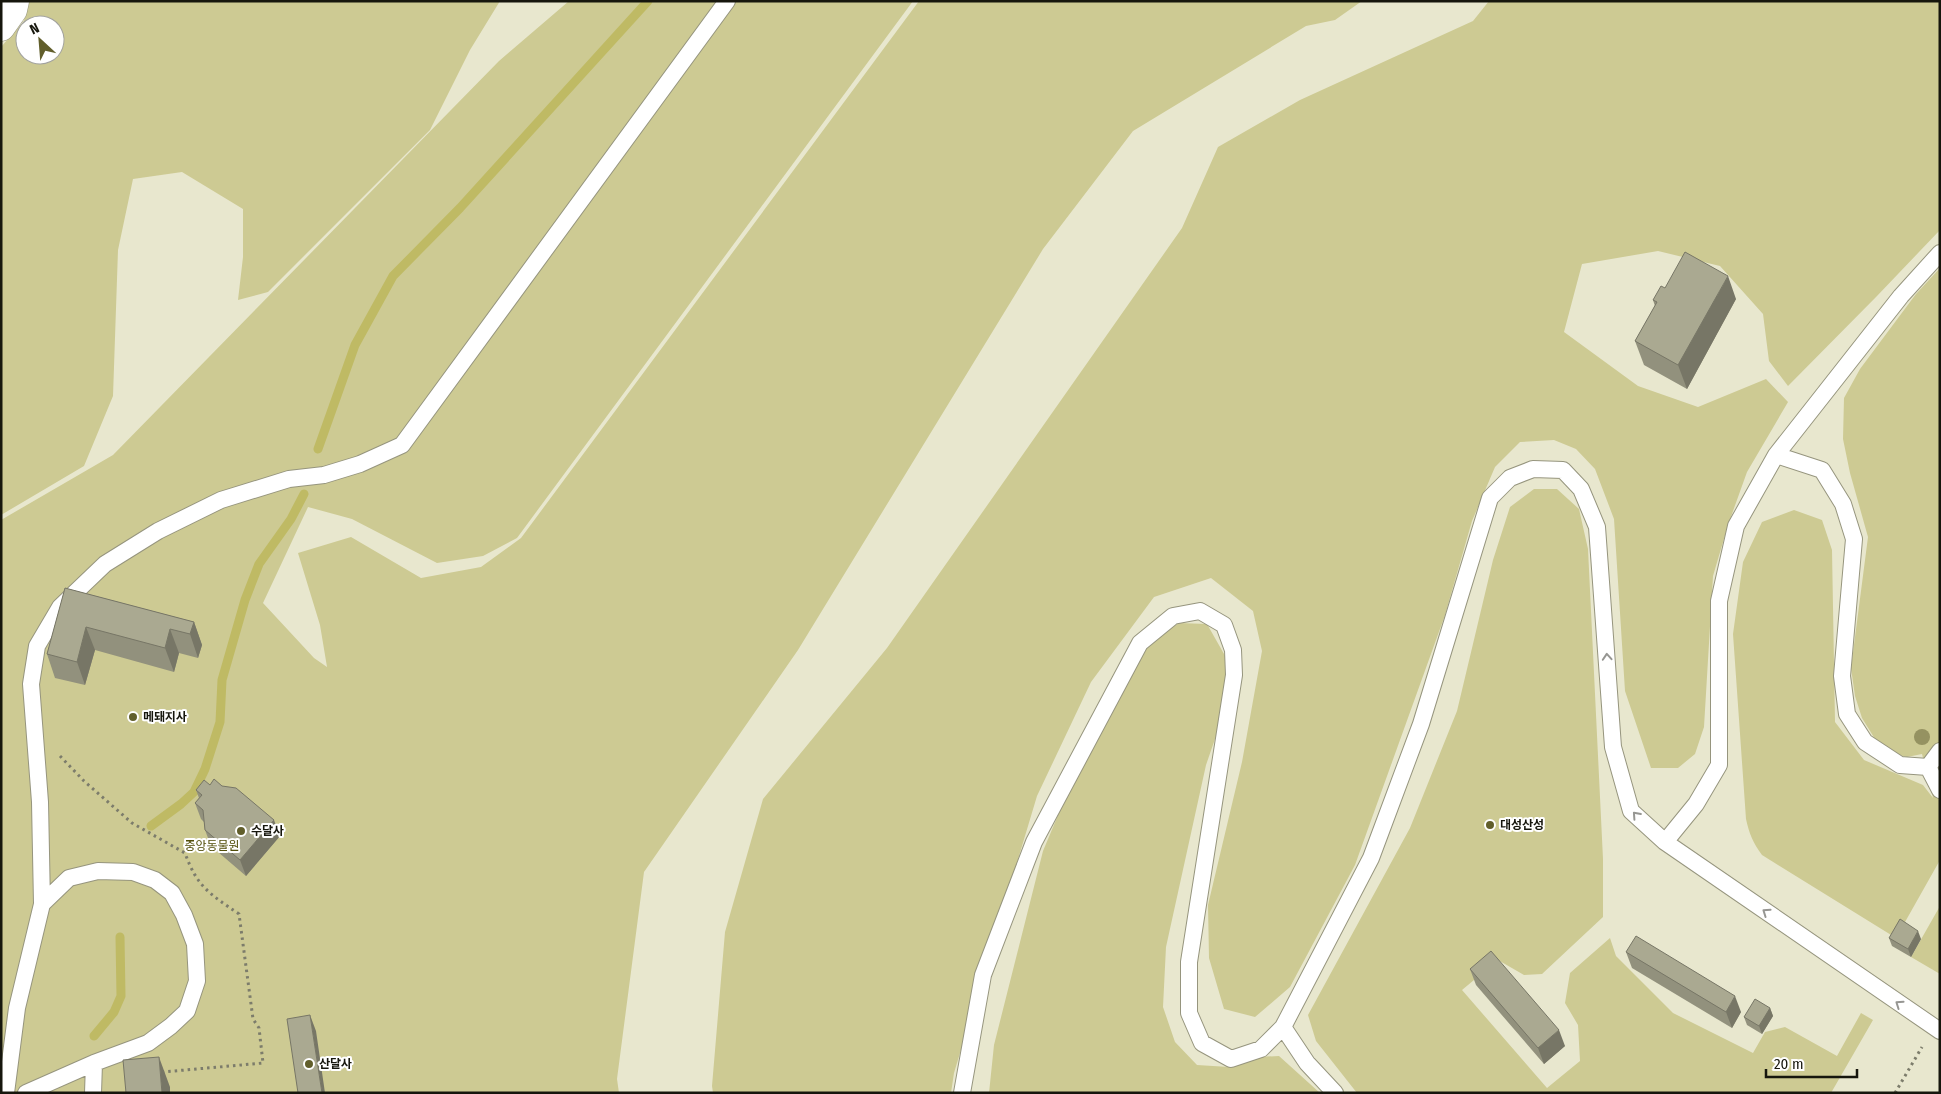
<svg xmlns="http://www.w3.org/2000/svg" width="1941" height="1094" font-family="'Fira Sans Condensed','Noto Sans KR',sans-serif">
<rect width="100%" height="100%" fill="#e8e7ce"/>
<path fill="#cdca93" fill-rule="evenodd" d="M27,1H500L470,50L430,130L268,292L238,300L243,257V209L182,172L133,179L118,250L113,396L84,466L1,515V47L24,21ZM25,25H55V55H25Z
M569,1H913L517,538L483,556L437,563L352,519L308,507L263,603L314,658L327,667L320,625L298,553L351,537L421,578L481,567L521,538L919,1H1362L1335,20L1306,26L1133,131L1043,249L798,650L644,872L617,1079L619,1093H1V520L113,455L499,61Z
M1489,1H1940V230L1877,296L1788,386L1769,361L1763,314L1720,266L1658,251L1582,264L1564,332L1638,386L1698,407L1766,379L1788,402L1747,472L1728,525L1713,576L1704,727L1695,754L1678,768H1651L1625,691L1614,519L1595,469L1576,449L1554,440L1520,442L1495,467L1472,521L1445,615L1355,865L1290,987L1255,1017L1224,1009L1209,958L1208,905L1242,762L1262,651L1253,611L1211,578L1154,597L1091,682L1037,796L954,1073L951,1093H713L712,1086L725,932L763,799L887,648L1182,228L1218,147L1300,100L1473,21Z
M1940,268V860L1896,938L1762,855C1753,843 1749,833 1746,819L1733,634L1743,562L1762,522L1794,510L1822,520L1832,550L1835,722L1864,760L1923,785L1933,798L1922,754L1907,757L1892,753L1875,739L1862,718L1855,696L1851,668L1868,537L1850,473L1843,439L1844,398L1860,369L1916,294Z
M1534,489H1557L1579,509L1588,549L1603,859V917L1542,974L1524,975L1498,960L1462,990L1547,1088L1580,1061L1578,1025L1565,1003L1570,973L1610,938L1616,956L1673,1013L1753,1053L1765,1032L1785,1027L1837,1056L1861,1013L1873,1020L1831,1093H1357L1316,1041L1308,1015L1410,828L1457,711L1493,560L1510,507Z
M1179,623L1207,624L1228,661L1226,707L1206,765L1166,947L1163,1007L1175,1042L1197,1065L1229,1067L1255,1057L1279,1056L1320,1093H989L994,1045L1043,851L1093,732L1142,647Z
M1940,906V974L1911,957Z"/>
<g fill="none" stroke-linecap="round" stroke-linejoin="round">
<path stroke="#bfba64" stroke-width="9" d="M318,449L355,345L393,276L460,208L648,1
M151,826L181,804L194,792L205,769L220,722L222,680L245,600L259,564L291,519L304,494
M94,1036L114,1012L121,996L120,937"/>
<defs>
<path id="service" d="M1776,455L1822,470L1843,504L1854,539L1842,676L1847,714L1865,742L1900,765L1928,767
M1940,751L1928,767L1940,790
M1665,842L1696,804L1719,765V601L1736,526L1776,455L1901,296L1940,253
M1283,1027L1307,1063L1335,1093
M6,1093L17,1008L42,904L40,802L31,684L37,646L60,607L105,564L158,531L221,500L289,479L324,475L360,464L402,445L727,1
M26,1093L94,1063L148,1043L171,1026L187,1011L197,981L195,944L184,915L172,893L155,880L133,872L98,871L69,878L42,904
M93,1093L94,1063
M962,1093L983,975L1034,842L1140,643L1173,616L1200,611L1224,625L1233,650L1234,675L1189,962V1013L1202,1043L1231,1059L1261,1049L1283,1027L1371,858L1421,724L1490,498L1510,478L1533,469L1563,470L1581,489L1597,527L1613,747L1631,811L1665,842L1940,1031"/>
<path id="tertiary" d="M1,27L13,10L15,1"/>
</defs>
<use href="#service" stroke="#96957e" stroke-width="18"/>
<use href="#tertiary" stroke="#96957e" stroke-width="29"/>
<path stroke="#7c7c6b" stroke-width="3" stroke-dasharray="2.5 4" stroke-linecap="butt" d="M60,756L84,781L132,823L185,853C197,887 210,894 239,914L253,1019L259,1028L263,1063L163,1072
M1895,1093L1922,1047"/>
<use href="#service" stroke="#fff" stroke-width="16"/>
<use href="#tertiary" stroke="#fff" stroke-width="28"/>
</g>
<circle fill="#959261" cx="1922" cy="737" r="8"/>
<path fill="#92917d" d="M1665,288L1736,299L1687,389L1644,365L1635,341L1655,306L1653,300Z
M65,588L194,622L202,645L198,658L179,653L174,672L95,650L85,685L55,678L47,654Z
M210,785L280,836L246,876L211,846L205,830L204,822L201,819L195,803L199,798L196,790Z
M1889,938L1921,939L1911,957L1892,946Z
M1626,952L1741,1012L1732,1028L1632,968Z
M1470,969L1565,1046L1544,1064L1476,985Z
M1770,1008L1773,1016L1762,1034L1747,1025L1744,1017Z"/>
<path fill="#777666" d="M1728,276L1736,299L1687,389L1678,365Z
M194,622L202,645L198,658L190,634Z
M86,627L95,650L85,685L77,662Z
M170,629L179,653L174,672L165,648Z
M274,820L280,836L246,876L240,860Z
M1918,931L1921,939L1911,957L1908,949Z
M1735,996L1741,1012L1732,1028L1726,1012Z
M1770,1008L1773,1016L1762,1034L1759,1026Z
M310,1015L316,1031L325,1093H322Z
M1559,1030L1565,1046L1544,1064L1538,1048Z
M159,1057L170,1087V1093H162Z"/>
<path fill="#aaa991" stroke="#777666" d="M1685,252L1728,276L1678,365L1635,341L1657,302L1653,300L1661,286L1665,288Z
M65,588L194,622L190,634L170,629L165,648L86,627L77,662L47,654Z
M214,779L222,786L236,788L274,820L240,860L205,830L203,810L195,803L202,795L196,790L204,780L210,785Z
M1900,919L1918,931L1908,949L1889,938Z
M1636,936L1735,996L1726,1012L1626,952Z
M1491,951L1559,1030L1538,1048L1470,969Z
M1755,999L1770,1008L1759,1026L1744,1017Z
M310,1015L322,1093H298L287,1019Z
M159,1057L162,1093H126L123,1060Z"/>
<defs><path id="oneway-chevron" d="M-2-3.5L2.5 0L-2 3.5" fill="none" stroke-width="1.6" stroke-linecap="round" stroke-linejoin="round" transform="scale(1.25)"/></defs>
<g stroke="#969692">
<use href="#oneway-chevron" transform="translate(1607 657) rotate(-94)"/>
<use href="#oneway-chevron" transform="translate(1636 815) rotate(-132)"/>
<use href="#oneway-chevron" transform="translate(1766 912) rotate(-145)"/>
<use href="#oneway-chevron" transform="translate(1899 1004) rotate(-145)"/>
</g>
<g fill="#615e2b" stroke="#fff" stroke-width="2">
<circle cx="133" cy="717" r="5"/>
<circle cx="1490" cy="825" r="5"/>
<circle cx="241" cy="831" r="5"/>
<circle cx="309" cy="1064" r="5"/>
</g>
<g text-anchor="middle" stroke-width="4" stroke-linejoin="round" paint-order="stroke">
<g font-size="12" font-weight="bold" fill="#16160d" stroke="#fff" text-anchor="start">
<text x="143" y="721">메돼지사</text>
<text x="1500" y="829">대성산성</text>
<text x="251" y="835">수달사</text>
<text x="319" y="1068">산달사</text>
</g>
<g font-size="12" fill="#514d08" stroke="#fff">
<text x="212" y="850">중앙동물원</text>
</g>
</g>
<rect width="1941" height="1094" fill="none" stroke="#16160d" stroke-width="5"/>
<g transform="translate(40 40) rotate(334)"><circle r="24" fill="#ffffff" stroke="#a2a29e"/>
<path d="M0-4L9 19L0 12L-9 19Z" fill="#615e2b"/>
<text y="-8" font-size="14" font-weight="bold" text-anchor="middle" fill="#16160d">N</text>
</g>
<path d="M1766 1069v8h91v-8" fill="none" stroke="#16160d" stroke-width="2.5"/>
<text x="1774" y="1069" font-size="15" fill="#16160d" stroke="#ffffff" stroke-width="4" paint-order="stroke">20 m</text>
</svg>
